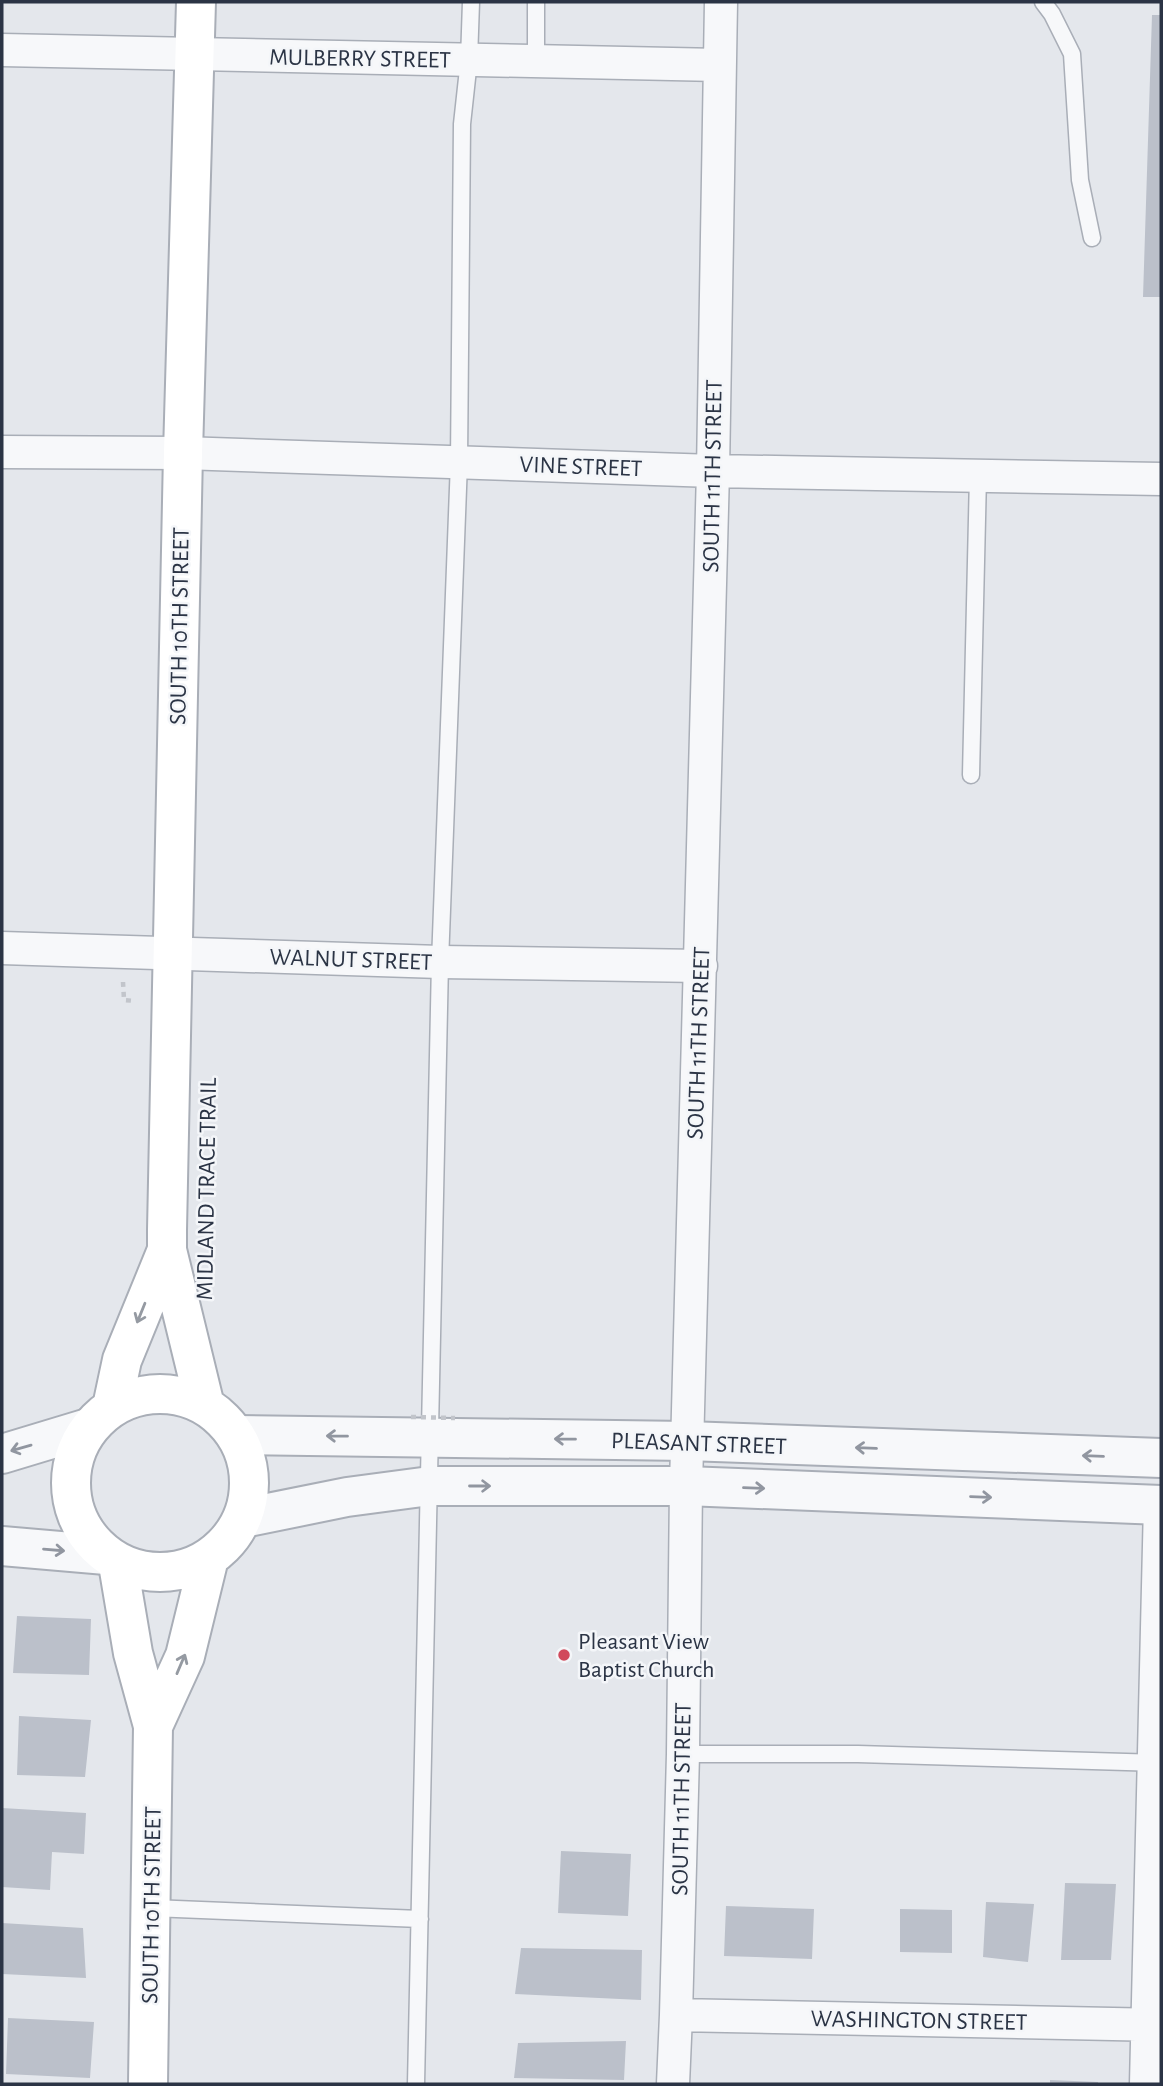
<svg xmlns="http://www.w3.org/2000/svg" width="1163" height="2086" font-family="'Alegreya Sans',sans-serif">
<rect width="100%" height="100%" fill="#e4e7ec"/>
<path fill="#bbc0ca" d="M1152,15H1161V297H1143Z
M17,1616L91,1619L89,1675L13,1673Z
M19,1716L91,1720L85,1777L17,1775Z
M2,1808L86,1813L84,1854L52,1852L50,1890L2,1887Z
M561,1851L631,1854L628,1916L558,1913Z
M1065,1883L1116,1884L1111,1960H1061Z
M986,1902L1034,1904L1028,1962L983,1957Z
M726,1906L814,1909L812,1959L724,1956Z
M900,1909L952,1910V1953L900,1952Z
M2,1923L83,1928L86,1978L2,1974Z
M521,1948L642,1950L641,2000L515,1994Z
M8,2018L94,2022L90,2078L6,2074Z
M626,2041L624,2080L514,2078L518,2043Z
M1050,2080L1098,2082V2084H1050Z"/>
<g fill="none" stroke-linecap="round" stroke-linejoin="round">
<defs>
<path id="service" d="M536,2V61
M1043,2L1052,14L1072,54L1080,180L1092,238
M971,775L978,476
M683,1754H858L1160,1763
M152,1908L420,1919
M416,2084L440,962L459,462L462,124L469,60L471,2"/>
<path id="minor" d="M2,50L719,65
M2,452L183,453L713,471L1161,479
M2,948L440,962L701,966
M676,2015L1161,2025
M673,2084L676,2015L683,1754L686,1486L713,471L721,2
M1146,2084L1160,1504"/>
<path id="tertiary" d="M236,1435L687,1441L1161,1458
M2,1454L88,1428
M243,1518L347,1497L430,1486H686L1161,1505
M2,1546L106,1555"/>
<path id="secondary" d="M196,2L183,453L167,1230V1250L205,1406
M71 1483a89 89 0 1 1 178 0a89 89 0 1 1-178 0Z
M112,1407L122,1360L167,1250
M118,1564L133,1653L153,1726L148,2084
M153,1726L185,1656L209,1558"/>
</defs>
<use href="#service" stroke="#a9aeb7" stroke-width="19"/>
<use href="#minor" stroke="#a9aeb7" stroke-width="35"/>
<use href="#tertiary" stroke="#a9aeb7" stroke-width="42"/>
<use href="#secondary" stroke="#a9aeb7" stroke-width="42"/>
<path stroke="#c2c5cb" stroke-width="4.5" stroke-dasharray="5 5" stroke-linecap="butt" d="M123,982L124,1000L135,1001"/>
<use href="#service" stroke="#f7f8fa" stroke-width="16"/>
<use href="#minor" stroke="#f7f8fa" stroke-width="32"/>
<use href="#tertiary" stroke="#f7f8fa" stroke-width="38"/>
<use href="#secondary" stroke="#fff" stroke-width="38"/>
<path stroke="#c2c5cb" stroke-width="4.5" stroke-dasharray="5 5" stroke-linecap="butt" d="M411,1417L455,1418"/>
</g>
<defs><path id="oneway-shaft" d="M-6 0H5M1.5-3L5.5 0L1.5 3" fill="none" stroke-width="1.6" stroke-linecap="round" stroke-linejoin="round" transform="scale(1.75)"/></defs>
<g stroke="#959aa2">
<use href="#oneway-shaft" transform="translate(141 1313) rotate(112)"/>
<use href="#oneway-shaft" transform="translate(181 1664) rotate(-67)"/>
</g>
<g stroke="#9196a0">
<use href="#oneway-shaft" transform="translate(337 1436) rotate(-179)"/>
<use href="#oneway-shaft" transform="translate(565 1439) rotate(-179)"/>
<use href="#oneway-shaft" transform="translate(21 1448) rotate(164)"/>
<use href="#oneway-shaft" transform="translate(866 1448) rotate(-178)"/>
<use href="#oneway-shaft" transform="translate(1093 1456) rotate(-178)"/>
<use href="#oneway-shaft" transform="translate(480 1486)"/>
<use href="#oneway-shaft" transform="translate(754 1488) rotate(2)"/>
<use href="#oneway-shaft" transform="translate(981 1497) rotate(2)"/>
<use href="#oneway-shaft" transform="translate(54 1550) rotate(5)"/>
</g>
<circle fill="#d1495b" stroke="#f4f6f9" stroke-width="2.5" cx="564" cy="1655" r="7"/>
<g text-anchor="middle" stroke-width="5" stroke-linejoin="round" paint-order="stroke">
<g font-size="24" fill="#2b3445" stroke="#f4f6f9">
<text transform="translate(360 58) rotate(1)" y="8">MULBERRY STREET</text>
<text transform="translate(581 466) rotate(2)" y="8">VINE STREET</text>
<text transform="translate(712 476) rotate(-89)" y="8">SOUTH 11TH STREET</text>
<text transform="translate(179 626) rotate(-89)" y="8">SOUTH 10TH STREET</text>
<text transform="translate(351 959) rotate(2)" y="8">WALNUT STREET</text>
<text transform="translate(698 1043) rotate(-88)" y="8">SOUTH 11TH STREET</text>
<text transform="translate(206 1189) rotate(-89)" y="8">MIDLAND TRACE TRAIL</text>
<text transform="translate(699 1443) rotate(2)" y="8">PLEASANT STREET</text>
<text transform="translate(681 1799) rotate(-89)" y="8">SOUTH 11TH STREET</text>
<text transform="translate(151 1905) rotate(-89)" y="8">SOUTH 10TH STREET</text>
<text transform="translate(919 2020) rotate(1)" y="8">WASHINGTON STREET</text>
</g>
<g font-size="24" fill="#2b3445" stroke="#f4f6f9" text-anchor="start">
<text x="578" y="1649">Pleasant View<tspan x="578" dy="28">Baptist Church</tspan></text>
</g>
</g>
<rect width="1163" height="2086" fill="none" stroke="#2b3445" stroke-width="7"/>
</svg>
